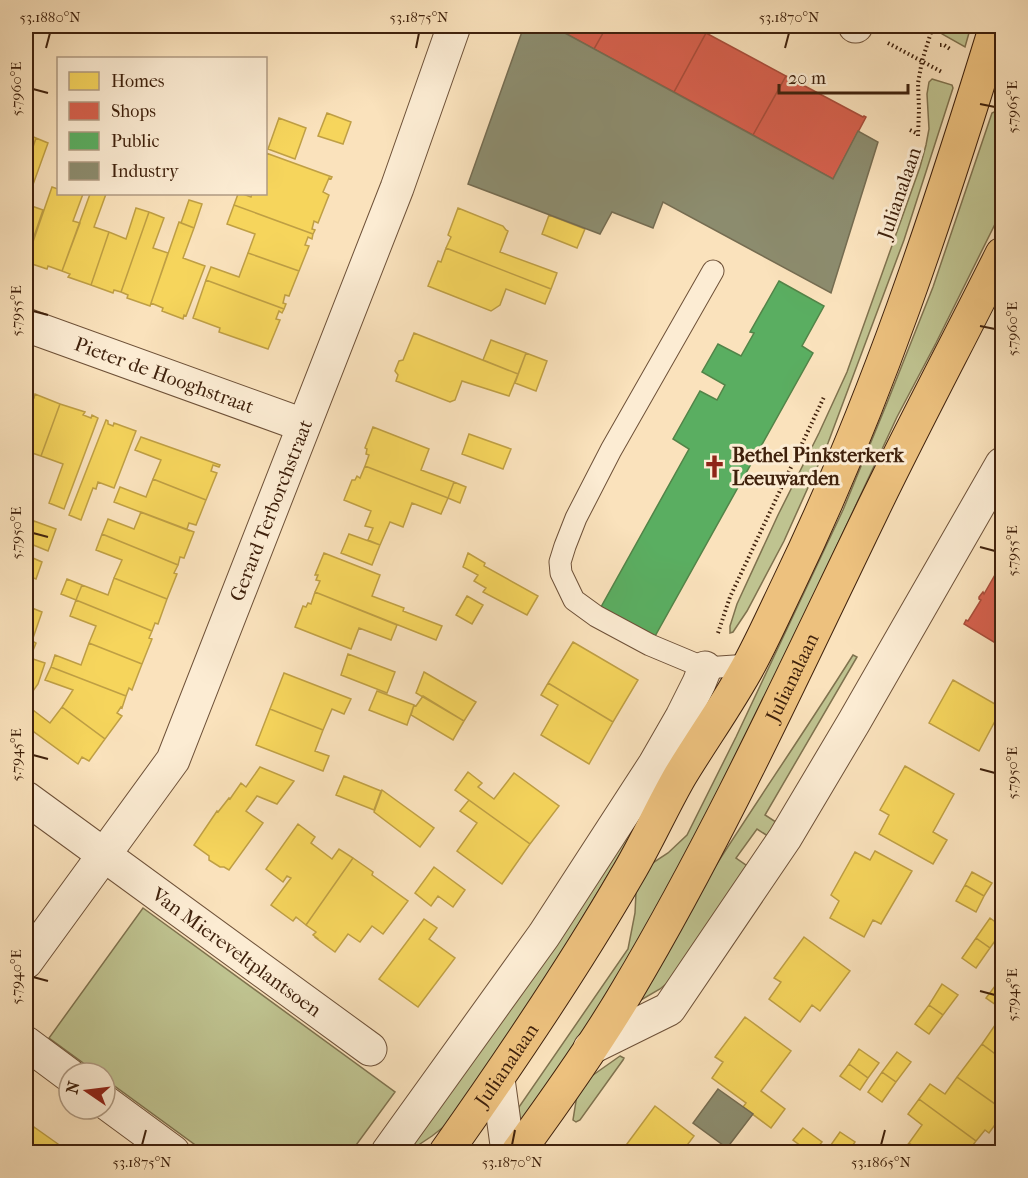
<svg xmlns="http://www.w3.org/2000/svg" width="1028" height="1178" font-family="'IM FELL French Canon',serif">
<rect width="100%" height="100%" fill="#fae2bc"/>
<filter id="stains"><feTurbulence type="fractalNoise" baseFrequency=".00333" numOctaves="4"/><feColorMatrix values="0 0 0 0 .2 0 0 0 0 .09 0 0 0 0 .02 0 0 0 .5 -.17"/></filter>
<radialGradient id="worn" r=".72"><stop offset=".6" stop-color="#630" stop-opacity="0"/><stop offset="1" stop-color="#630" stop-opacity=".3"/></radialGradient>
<path fill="#bfc390" stroke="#7f724e" stroke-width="1.5" d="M944,26H971L965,47L942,34Z
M932,79L952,85L953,88L904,240L828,443L784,541L747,611L733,632L730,633V626L737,604L778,515L819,433L847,372L920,167L926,145L929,129L927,94L929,82Z
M996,111L1002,114V210L936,343L897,417L799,627L697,837L617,982L518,1129L514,1123L519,1107L628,949L635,913L636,892L651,864L668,853L687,835L736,737L843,510L887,403L933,287L992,113Z
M853,655L857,657L765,815L782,826L774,840L757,829L736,858L753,870L671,980L660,989L641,1000H639C655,970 669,940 687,911C740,825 799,741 853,655Z
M634,816L641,820L544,982L446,1125L432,1136L408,1152Z
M143,908L395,1092L351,1152H205L105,1079V1073H97L49,1038Z
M620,1056L624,1058L623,1060L580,1120L576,1122L573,1120L577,1095L586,1080Z"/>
<path fill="#f6d55c" stroke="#bf9f44" stroke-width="1.5" d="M327,113L351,122L343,144L318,136Z
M279,118L306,128L295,159L268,149Z
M26,134L36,138L26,168Z
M36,138L48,143L26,204L43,210L26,260V168Z
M266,153L332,177L331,179L329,178L323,192L329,195L318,223L314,221L312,229L315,230L313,234L234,205L238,194H243L251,197L252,194H266Z
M52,187L58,189V194H83L73,221L80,223L62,271L48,266L47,269L26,262Z
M90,194H106L94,227L109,232L91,285L68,277L70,274L62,271Z
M189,200L202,204L194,228L181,223Z
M234,205L313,234L312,239L308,237L305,245L309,246L299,271L248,253L255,234L227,224Z
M136,208L149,212L121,292L114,290L113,293L91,285L109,232L126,239Z
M458,208L503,226L506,230L508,231L500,252L557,273L551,289L446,248L451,237L448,235Z
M149,212L164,218L153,248L168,253L150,306L127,298L128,295L121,292Z
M549,215L585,229L577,248L542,234Z
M179,222L194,228L183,258L205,266L186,316L184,315L183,319L162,311L163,308L151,303Z
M446,248L551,289L545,304L506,289L500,305L491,311L428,286L438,261L441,262Z
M248,253L299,271L289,296L285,295L283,303L286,304L284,309L206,280L211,267L239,277Z
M206,280L284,309L282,313L279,311L276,319L280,320L268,349L219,332L220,328L193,318Z
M414,333L518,374L509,396L462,381L455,400L450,402L396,381L398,375L395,371L399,361L403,360Z
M491,340L526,353L518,374L483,360Z
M526,353L547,361L536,391L515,383Z
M26,394L34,398L35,394L60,404L41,456L26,451Z
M60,404L85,412L83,415L91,418L92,415L98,418L64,509L49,503L63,464L41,456Z
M106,420L108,421V424L113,426L114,423L136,431L114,488L98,482L96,489L93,488L81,520L69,515Z
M373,427L429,449L421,470L454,482L448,498L365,466L369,455L366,454L367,449L365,448Z
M469,434L511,449L503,469L462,454Z
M141,437L220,465L219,467L213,465L211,471L217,473L206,500L153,479L161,460L135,450Z
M365,466L448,498L441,514L412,503L403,527L390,522L380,545L368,540L373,528L365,526L371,511L344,500L352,480H355L357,476L360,478Z
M153,479L206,500L196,525L189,523L187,529L190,531L114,502L120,487L146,497Z
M454,482L466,487L460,503L448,498Z
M141,512L194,532L184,558L180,557L178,565L102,534L108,519L134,529Z
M34,521L56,529L48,551L26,542Z
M102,534L178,565L174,573L177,574L167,599L114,578L122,560L96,550Z
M349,534L380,545L372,565L341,553Z
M324,553L380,575L372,596L404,608L403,611L442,626L436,640L315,592L320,581L316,580L318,575H315Z
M468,553L485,563L484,566L538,596L527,615L483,592L486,588L474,581L478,575L463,567Z
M26,555L42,562L36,579L26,575Z
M114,578L167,599L158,624L155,623L152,631L76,600L82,585L108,595Z
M67,579L82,585L76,600L61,594Z
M315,592L397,625L391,640L359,628L351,649L295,627L303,606L306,607L308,603L311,604Z
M467,596L483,605L472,624L456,615Z
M76,600L152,631L149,638L152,639L142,664L89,643L96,626L70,616Z
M32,608L42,612L32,641L36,643L30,658L45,663L38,684L26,701V626Z
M573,642L638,680L613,722L548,683Z
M89,643L142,664L132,690L129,688L126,696L51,667L55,655L81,665Z
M348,654L395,672L387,693L341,675Z
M51,667L126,696L122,708L121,707L117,713L122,716L105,739L62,707L73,690L45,680Z
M424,672L476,702L464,721L416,693Z
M284,673L351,699L344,714L332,709L323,730L270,709Z
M953,680L1002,708L979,751L929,723Z
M548,683L613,722L589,764L541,735L558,705L541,695Z
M377,691L414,705L407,725L369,710Z
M423,696L464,721L453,740L411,715L414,705L416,706Z
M29,707L50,723L62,707L105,739L89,761L82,757L78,764L26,726V712Z
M270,709L323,730L315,751L329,756L323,771L256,745Z
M905,766L954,794L933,832L947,840L933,864L879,834L889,815L880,810Z
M260,767L294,781L277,804L257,796L246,811L263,823L229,870L224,867H220L209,860V856L194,845L217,811L218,812L229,798L230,799L241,783L246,787Z
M468,772L482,783L478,787L494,799L514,773L559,806L530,844L455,790Z
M344,776L381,791L374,810L336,795Z
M382,790L434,828L420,847L374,812Z
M469,800L530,844L502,884L457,851L477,823L460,811Z
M298,824L315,837L311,843L332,859L339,849L353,858L306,925L296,917L293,921L290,919L271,905L291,878L287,876L283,882L266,869Z
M875,851L912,871L881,924L873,920L864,937L830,918L839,901L831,895L855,852L870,860Z
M353,858L373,872L372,875L408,901L383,934L372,926L360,942L348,934L335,952L316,938H317L313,935L316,932L306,925Z
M434,867L465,890L453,907L438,896L431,906L415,893Z
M972,872L992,883L984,896L965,885Z
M965,885L984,896L976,912L956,901Z
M990,918L1002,927V931L990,948L976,938Z
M424,919L437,928L429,939L455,958L418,1007L379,979Z
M804,937L850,971L820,1011L812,1005L800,1022L769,999L781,982L774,978Z
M976,938L990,948L976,968L962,958Z
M998,982L1002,985V1009L986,998Z
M942,984L958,995L943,1015L929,1005Z
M929,1005L943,1015L929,1034L915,1024Z
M1002,1015V1059L982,1044Z
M745,1017L791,1051L761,1091L785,1109L771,1128L743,1107L746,1103L712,1078L723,1062L715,1057Z
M982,1044L1002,1059V1109L957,1077Z
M859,1049L879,1063L868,1078L849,1064Z
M897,1052L911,1062L896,1082L882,1072Z
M849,1064L868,1078L860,1090L840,1076Z
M882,1072L896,1082L882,1102L868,1092Z
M957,1077L1002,1109V1115L989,1133L985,1130L976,1141L919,1099L930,1084L945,1094Z
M919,1099L976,1141L968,1152H922L909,1143L922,1125L908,1114Z
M655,1106L694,1136L682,1152H621Z
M26,1124L31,1129L33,1126L34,1127L26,1139Z
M34,1127L58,1144L55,1147L64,1152H26V1139Z
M803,1128L822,1142L814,1152H809L793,1140Z
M840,1132L855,1142L849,1151L851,1152H826Z
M909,1143L922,1152H902Z"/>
<path fill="#d6604d" stroke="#a94d3a" stroke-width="1.5" d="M552,26H607L594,49Z
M607,26H693L706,33L674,92L594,49Z
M706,33L786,76L753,135L674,92Z
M786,76L863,117L864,116L866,117L833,179L753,135Z
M1002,563V647L964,624L966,620L968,621L981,600L979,599V597L983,592L984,594L996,573L995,571H996L997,566L998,564L1001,566Z
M1002,781V797L995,793Z"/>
<path fill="#5aae61" stroke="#528448" stroke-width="1.5" d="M779,281L824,306L802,346L813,353L654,638L601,607L689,449L673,439L700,391L717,400L725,385L702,372L718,344L741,356L754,333L750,332Z"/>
<path fill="#8c8c6e" stroke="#756c51" stroke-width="1.5" d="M524,26H552L833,179L858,131L878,142L831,293L663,202L653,228L612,212L600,234L468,184Z
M718,1089L753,1114L727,1148L693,1123Z"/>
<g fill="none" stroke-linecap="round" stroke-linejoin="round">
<defs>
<path id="service" d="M713,271L611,450L576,518L565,546L560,562L561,573L574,600L596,616L650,645L705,668L749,665"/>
<g id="minor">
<path d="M855,26H856"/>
<path id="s1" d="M26,325L303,425"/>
<path id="s2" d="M26,798L370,1049"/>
<path id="s3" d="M26,962L173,760L397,188L454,26"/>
<path d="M26,1043L69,1075"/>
<path d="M590,1048L669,1009L785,838L854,722L1002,464"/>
<path d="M105,1102L173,1152"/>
<path d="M388,1152L544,935L655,764L682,717L699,683L705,668"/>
</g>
<path id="tertiary" d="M498,1079L508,1152"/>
<g id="primary">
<path id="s4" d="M446,1152C509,1063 571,972 626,877C646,844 661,809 680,776C703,738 729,702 750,663C764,637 776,610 789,583C875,405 938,215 996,26"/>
<path id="s5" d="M518,1152C556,1100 594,1047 627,991C719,836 794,672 872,511C914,424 959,340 1002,254"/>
</g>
</defs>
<use href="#service" stroke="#6e5138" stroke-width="23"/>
<use href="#minor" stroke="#6e5138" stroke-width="35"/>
<use href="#tertiary" stroke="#6e5138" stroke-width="35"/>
<use href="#primary" stroke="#3f210c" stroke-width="35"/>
<path stroke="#3f210c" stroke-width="4" stroke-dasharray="1.5 3" stroke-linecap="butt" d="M888,43L942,72
M940,45H944L950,49
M910,130L918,134
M918,136L919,109L918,83L922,61L933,26
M718,633L730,597L824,397"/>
<use href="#service" stroke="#fcecd3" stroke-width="21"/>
<use href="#minor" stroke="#fcecd3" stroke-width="33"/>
<use href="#tertiary" stroke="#fcecd3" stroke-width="33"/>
<use href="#primary" stroke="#edc17e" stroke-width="33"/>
</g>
<path fill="none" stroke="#3f210c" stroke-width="2" d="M46,48L50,33M416,48L419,33M785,48L789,33M33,89L48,93M980,104L995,107M33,311L48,315M980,326L995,329M33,533L48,537M980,547L995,551M33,755L48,759M980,769L995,773M33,977L48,981M980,991L995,995M142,1145L146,1130M512,1145L515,1130M881,1145L885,1130"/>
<defs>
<symbol id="church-bare" viewBox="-9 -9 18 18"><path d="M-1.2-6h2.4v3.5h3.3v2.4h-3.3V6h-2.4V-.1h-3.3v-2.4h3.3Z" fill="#8f2418" stroke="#fcecd3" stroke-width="2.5" paint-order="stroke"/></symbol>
</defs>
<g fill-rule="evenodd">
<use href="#church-bare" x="698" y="450" width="33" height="33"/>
</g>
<g text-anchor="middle" stroke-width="6" stroke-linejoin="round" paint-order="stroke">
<g font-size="20" fill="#3f210c" stroke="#fcecd3">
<text transform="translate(899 193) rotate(-71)" y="7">Julianalaan</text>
<text dy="7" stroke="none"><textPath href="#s1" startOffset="147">Pieter de Hooghstraat</textPath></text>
<text dy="7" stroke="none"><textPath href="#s3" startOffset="518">Gerard Terborchstraat</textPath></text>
<text dy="7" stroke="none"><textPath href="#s5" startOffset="549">Julianalaan</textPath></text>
<text dy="7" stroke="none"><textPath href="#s2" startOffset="261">Van Miereveltplantsoen</textPath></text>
<text dy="7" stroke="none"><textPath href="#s4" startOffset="106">Julianalaan</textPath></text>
</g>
<g font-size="20" font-weight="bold" fill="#3f210c" stroke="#fcecd3" text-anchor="start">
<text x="732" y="462">Bethel Pinksterkerk<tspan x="732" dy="23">Leeuwarden</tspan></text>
</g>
</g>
<rect width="1028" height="1178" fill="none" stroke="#fae2bc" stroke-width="66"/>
<rect x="57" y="57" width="210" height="138" fill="#fcecd3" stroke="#b09b83" stroke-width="1.5"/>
<rect x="69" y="72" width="30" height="18" fill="#f6d55c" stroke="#b09b83" stroke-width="1.5"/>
<text x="111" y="87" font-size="18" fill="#3f210c">Homes</text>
<rect x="69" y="102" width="30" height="18" fill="#d6604d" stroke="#b09b83" stroke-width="1.5"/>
<text x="111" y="117" font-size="18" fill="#3f210c">Shops</text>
<rect x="69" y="132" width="30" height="18" fill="#5aae61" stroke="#b09b83" stroke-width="1.5"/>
<text x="111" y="147" font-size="18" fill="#3f210c">Public</text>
<rect x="69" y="162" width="30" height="18" fill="#8c8c6e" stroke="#b09b83" stroke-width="1.5"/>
<text x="111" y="177" font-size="18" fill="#3f210c">Industry</text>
<g transform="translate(87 1091) rotate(284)"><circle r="28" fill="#fcecd3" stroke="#b09b83" stroke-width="1.5"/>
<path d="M0-4.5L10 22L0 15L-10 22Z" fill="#8f2418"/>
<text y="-9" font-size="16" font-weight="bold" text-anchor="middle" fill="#3f210c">N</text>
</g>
<path d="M779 84v9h129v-9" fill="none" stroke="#3f210c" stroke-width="3"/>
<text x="788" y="84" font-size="18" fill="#3f210c" stroke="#fcecd3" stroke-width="4.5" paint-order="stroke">20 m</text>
<rect x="33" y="33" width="962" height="1112" fill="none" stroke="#3f210c" stroke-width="2"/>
<g font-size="15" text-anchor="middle" fill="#3f210c">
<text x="50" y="22">53.1880°N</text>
<text x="419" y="22">53.1875°N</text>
<text x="789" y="22">53.1870°N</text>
<text transform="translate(16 89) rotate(-90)" y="5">5.7960°E</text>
<text transform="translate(1012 107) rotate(-90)" y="5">5.7965°E</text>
<text transform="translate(16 311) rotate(-90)" y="5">5.7955°E</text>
<text transform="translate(1012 329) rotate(-90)" y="5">5.7960°E</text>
<text transform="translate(16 533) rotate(-90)" y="5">5.7950°E</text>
<text transform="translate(1012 551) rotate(-90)" y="5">5.7955°E</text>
<text transform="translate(16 755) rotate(-90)" y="5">5.7945°E</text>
<text transform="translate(1012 773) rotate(-90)" y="5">5.7950°E</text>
<text transform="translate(16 977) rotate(-90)" y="5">5.7940°E</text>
<text transform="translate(1012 995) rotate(-90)" y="5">5.7945°E</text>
<text x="142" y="1167">53.1875°N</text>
<text x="512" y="1167">53.1870°N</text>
<text x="881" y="1167">53.1865°N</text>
</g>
<rect width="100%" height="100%" filter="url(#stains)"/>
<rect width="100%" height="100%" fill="url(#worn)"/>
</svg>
